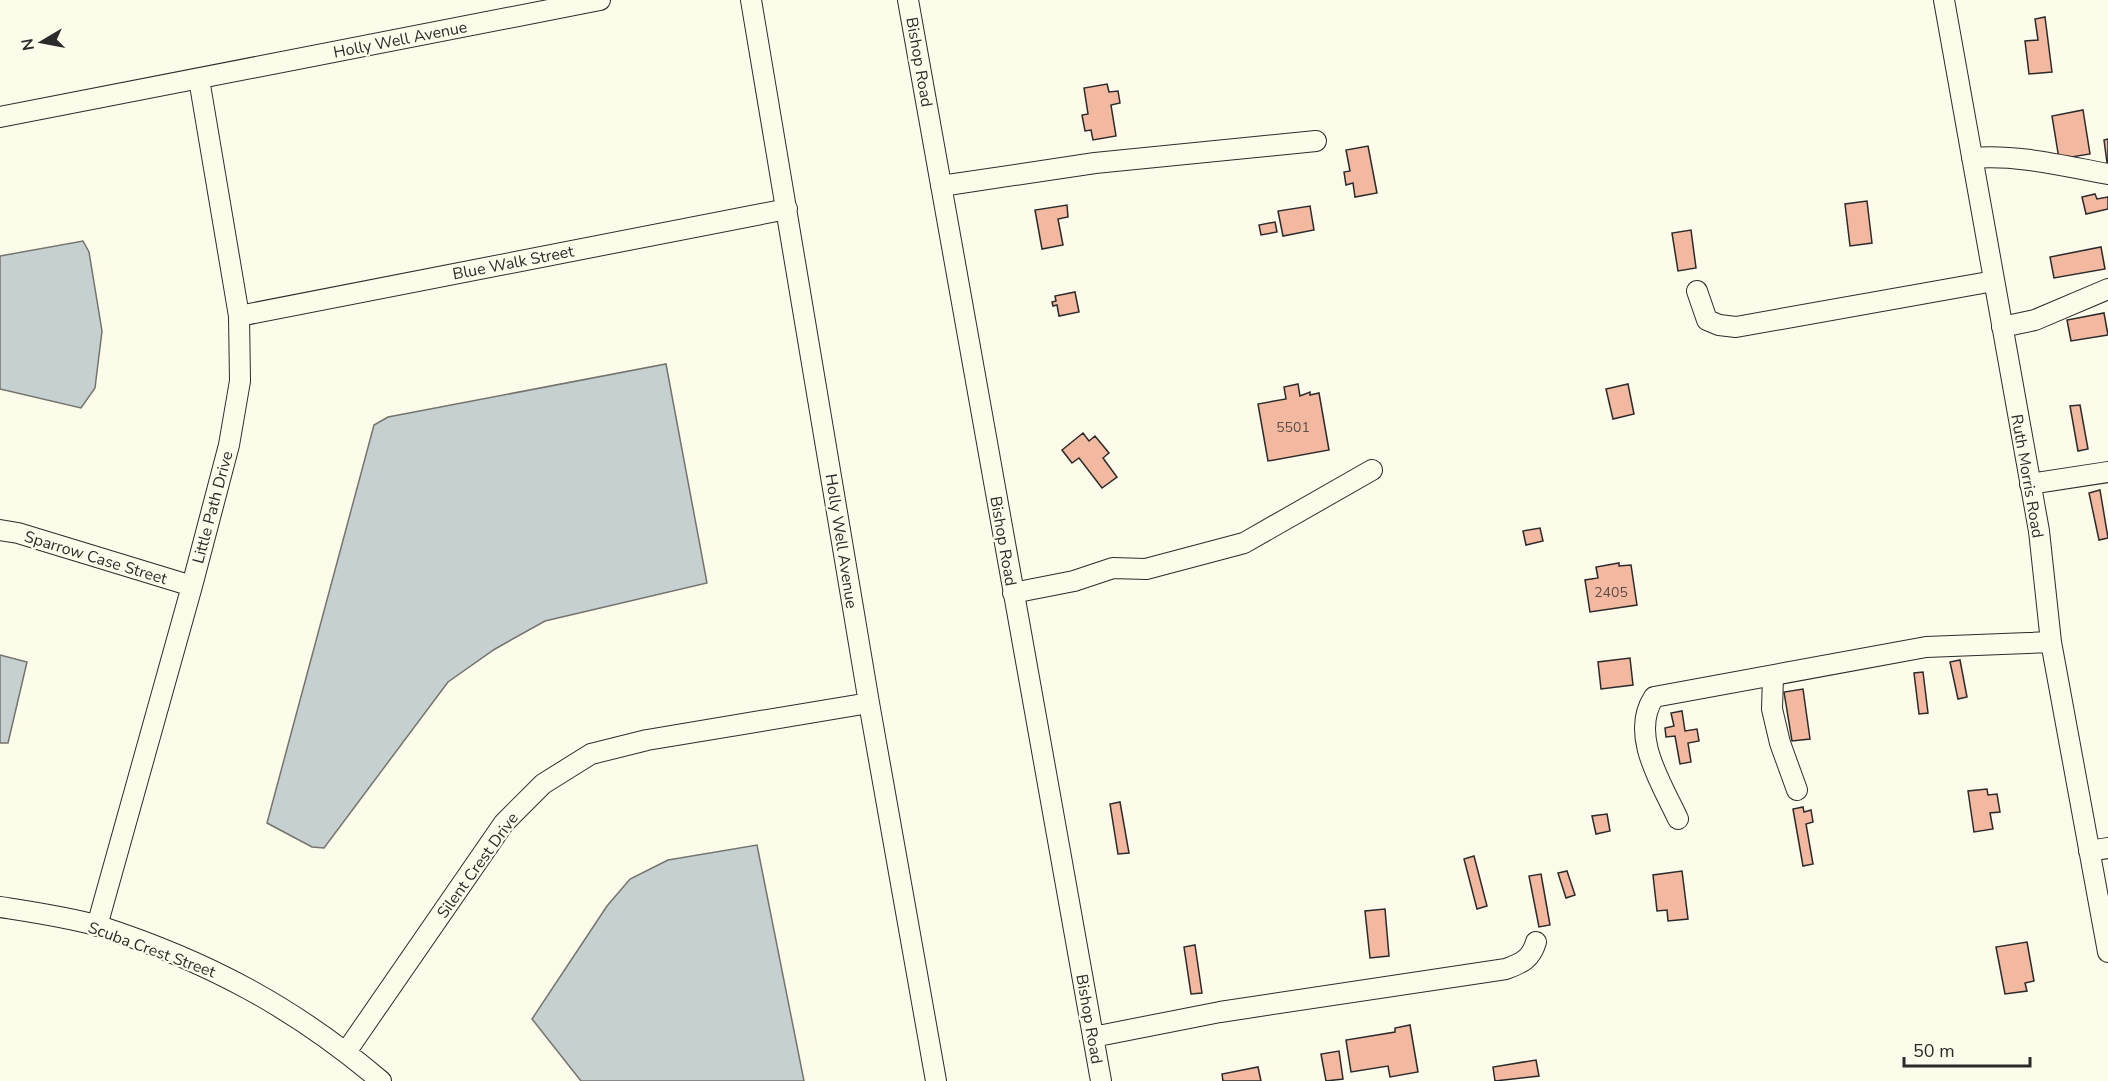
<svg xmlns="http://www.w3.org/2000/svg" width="2108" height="1081" font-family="'Nunito Sans',sans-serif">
<rect width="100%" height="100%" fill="#fdfbea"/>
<path fill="#c7d0d0" stroke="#74746e" stroke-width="1.5" d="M83,241L89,252L102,331L95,388L81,408L0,389V256Z
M666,364L707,583L545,621L495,649L448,682L324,848L312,847L267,823L374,425L388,417Z
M0,655L27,662L8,743H0Z
M757,845L804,1081H581L532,1019L607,906L630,879L668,860Z"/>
<path fill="#f2b8a0" stroke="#2b2b2b" stroke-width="1.5" d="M2045,17L2052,72L2029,74L2025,41L2038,40L2035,19Z
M1107,84L1109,92L1118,91L1120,103L1111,105L1116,136L1093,140L1091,130L1085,131L1082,115L1088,114L1084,88Z
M2083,110L2090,154L2059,159L2052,116Z
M2108,139V170L2104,140Z
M1368,146L1377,193L1355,197L1353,183L1346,185L1344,172L1350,171L1346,150Z
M2095,194L2097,199L2108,197V209L2086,214L2082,197Z
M1867,201L1872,243L1850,246L1845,204Z
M1067,205L1068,217L1058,219L1063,245L1042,249L1035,210Z
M1310,206L1314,230L1283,236L1278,211Z
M1275,222L1277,232L1261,235L1259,225Z
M1691,230L1696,268L1678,271L1672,233Z
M2101,247L2105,269L2054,278L2050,257Z
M1075,292L1079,312L1059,316L1057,305L1053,306L1052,302L1056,301L1055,296Z
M2104,313L2108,335L2071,341L2067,320Z
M1298,384L1300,396L1310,392V395L1319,393L1329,450L1268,461L1258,404L1286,399L1284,387Z
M1628,384L1634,414L1613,419L1606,389Z
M2080,405L2088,449L2078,451L2070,406Z
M1083,433L1089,441L1095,436L1109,453L1103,458L1117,477L1102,488L1079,458L1072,463L1062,450Z
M2100,490L2108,538L2099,540L2089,493Z
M1540,528L1543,541L1526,545L1523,531Z
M1619,563V566L1631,565L1637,605L1590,612L1585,580L1598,578L1596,567Z
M1630,658L1633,685L1601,689L1598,662Z
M1960,660L1967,697L1958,699L1950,662Z
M1923,672L1928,713L1919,714L1914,673Z
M1803,689L1810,739L1792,741L1784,692Z
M1682,711L1685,731L1697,729L1699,741L1688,743L1691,762L1680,764L1675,736L1666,737L1665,728L1674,726L1671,713Z
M1987,789L1988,795L1997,794L2000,812L1990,813L1993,829L1974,832L1968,791Z
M1120,802L1129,853L1118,854L1110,804Z
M1803,807L1804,812L1811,810L1813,822L1806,824L1813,864L1803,866L1793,809Z
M1607,814L1610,831L1596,834L1592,816Z
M1474,856L1487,906L1477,909L1464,859Z
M1567,871L1575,895L1566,898L1558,873Z
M1682,871L1688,919L1668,921L1667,910L1657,911L1653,875Z
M1541,874L1550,925L1539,927L1529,876Z
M1385,909L1389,956L1370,958L1365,911Z
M2027,942L2034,981L2025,983L2027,991L2005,994L1996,947Z
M1195,945L1202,993L1191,994L1184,947Z
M1410,1025L1418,1072L1390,1077L1388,1066L1351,1072L1346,1040L1395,1032V1028Z
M1339,1051L1343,1079L1326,1081L1321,1054Z
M1536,1060L1539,1076L1495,1081L1493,1067Z
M1258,1067L1261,1081H1223L1222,1074Z"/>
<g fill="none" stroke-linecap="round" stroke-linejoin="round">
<defs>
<path id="minor" d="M751,0L869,703L936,1081
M908,0L1101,1081
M1944,0L2039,531L2051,642L2108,952
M0,117L600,0
M1972,158C2017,154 2064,166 2108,174
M941,186L1095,163L1316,141
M1697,291L1707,320L1719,325L1736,327L1994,281
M239,316L787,209
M2002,327L2035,320L2108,289
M2030,484L2108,472
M0,530L18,533L192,586
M1013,593L1074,581L1113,568L1146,569L1244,543L1372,470
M1773,677L1772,709L1780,743L1797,790
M1678,819C1662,784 1629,735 1654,697L1926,647L2051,642
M2089,851L2108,848
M0,907C32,912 67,917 99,926C207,961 294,1007 381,1081
M97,926L192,586L229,445L240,381L239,316L199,79
M1093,1037L1220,1012L1506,969C1522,963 1531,959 1536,942
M346,1052L504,823L543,784L591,754L647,740L869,703"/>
</defs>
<use href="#minor" stroke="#2b2b2b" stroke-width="22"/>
<use href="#minor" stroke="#fdfbea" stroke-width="20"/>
</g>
<g text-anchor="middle" stroke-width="4.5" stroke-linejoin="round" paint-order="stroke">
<g font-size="14" fill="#5d4e48">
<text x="1293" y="432">5501</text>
<text x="1611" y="597">2405</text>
</g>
<g font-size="16" fill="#2b2b2b" stroke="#fdfbea">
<text transform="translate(400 39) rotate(-11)" y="6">Holly Well Avenue</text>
<text transform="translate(920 62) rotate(80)" y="6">Bishop Road</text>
<text transform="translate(513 262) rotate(-11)" y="6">Blue Walk Street</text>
<text transform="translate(2028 476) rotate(80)" y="6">Ruth Morris Road</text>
<text transform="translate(212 507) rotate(-75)" y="6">Little Path Drive</text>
<text transform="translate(842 541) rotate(81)" y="6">Holly Well Avenue</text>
<text transform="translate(1004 541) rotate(80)" y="6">Bishop Road</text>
<text transform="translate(96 557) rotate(17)" y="6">Sparrow Case Street</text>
<text transform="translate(477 865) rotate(-54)" y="6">Silent Crest Drive</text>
<text transform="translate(152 949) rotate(20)" y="6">Scuba Crest Street</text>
<text transform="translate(1090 1019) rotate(80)" y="6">Bishop Road</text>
</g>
</g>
<g transform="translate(42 42) rotate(260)" stroke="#fdfbea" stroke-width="4.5" paint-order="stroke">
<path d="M0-4.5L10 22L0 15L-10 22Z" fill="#2b2b2b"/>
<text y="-9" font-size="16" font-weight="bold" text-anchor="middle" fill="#2b2b2b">N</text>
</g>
<path d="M1904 1057v9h126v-9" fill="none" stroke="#2b2b2b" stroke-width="3"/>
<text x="1913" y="1057" font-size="18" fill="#2b2b2b" stroke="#fdfbea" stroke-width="4.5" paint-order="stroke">50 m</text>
</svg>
